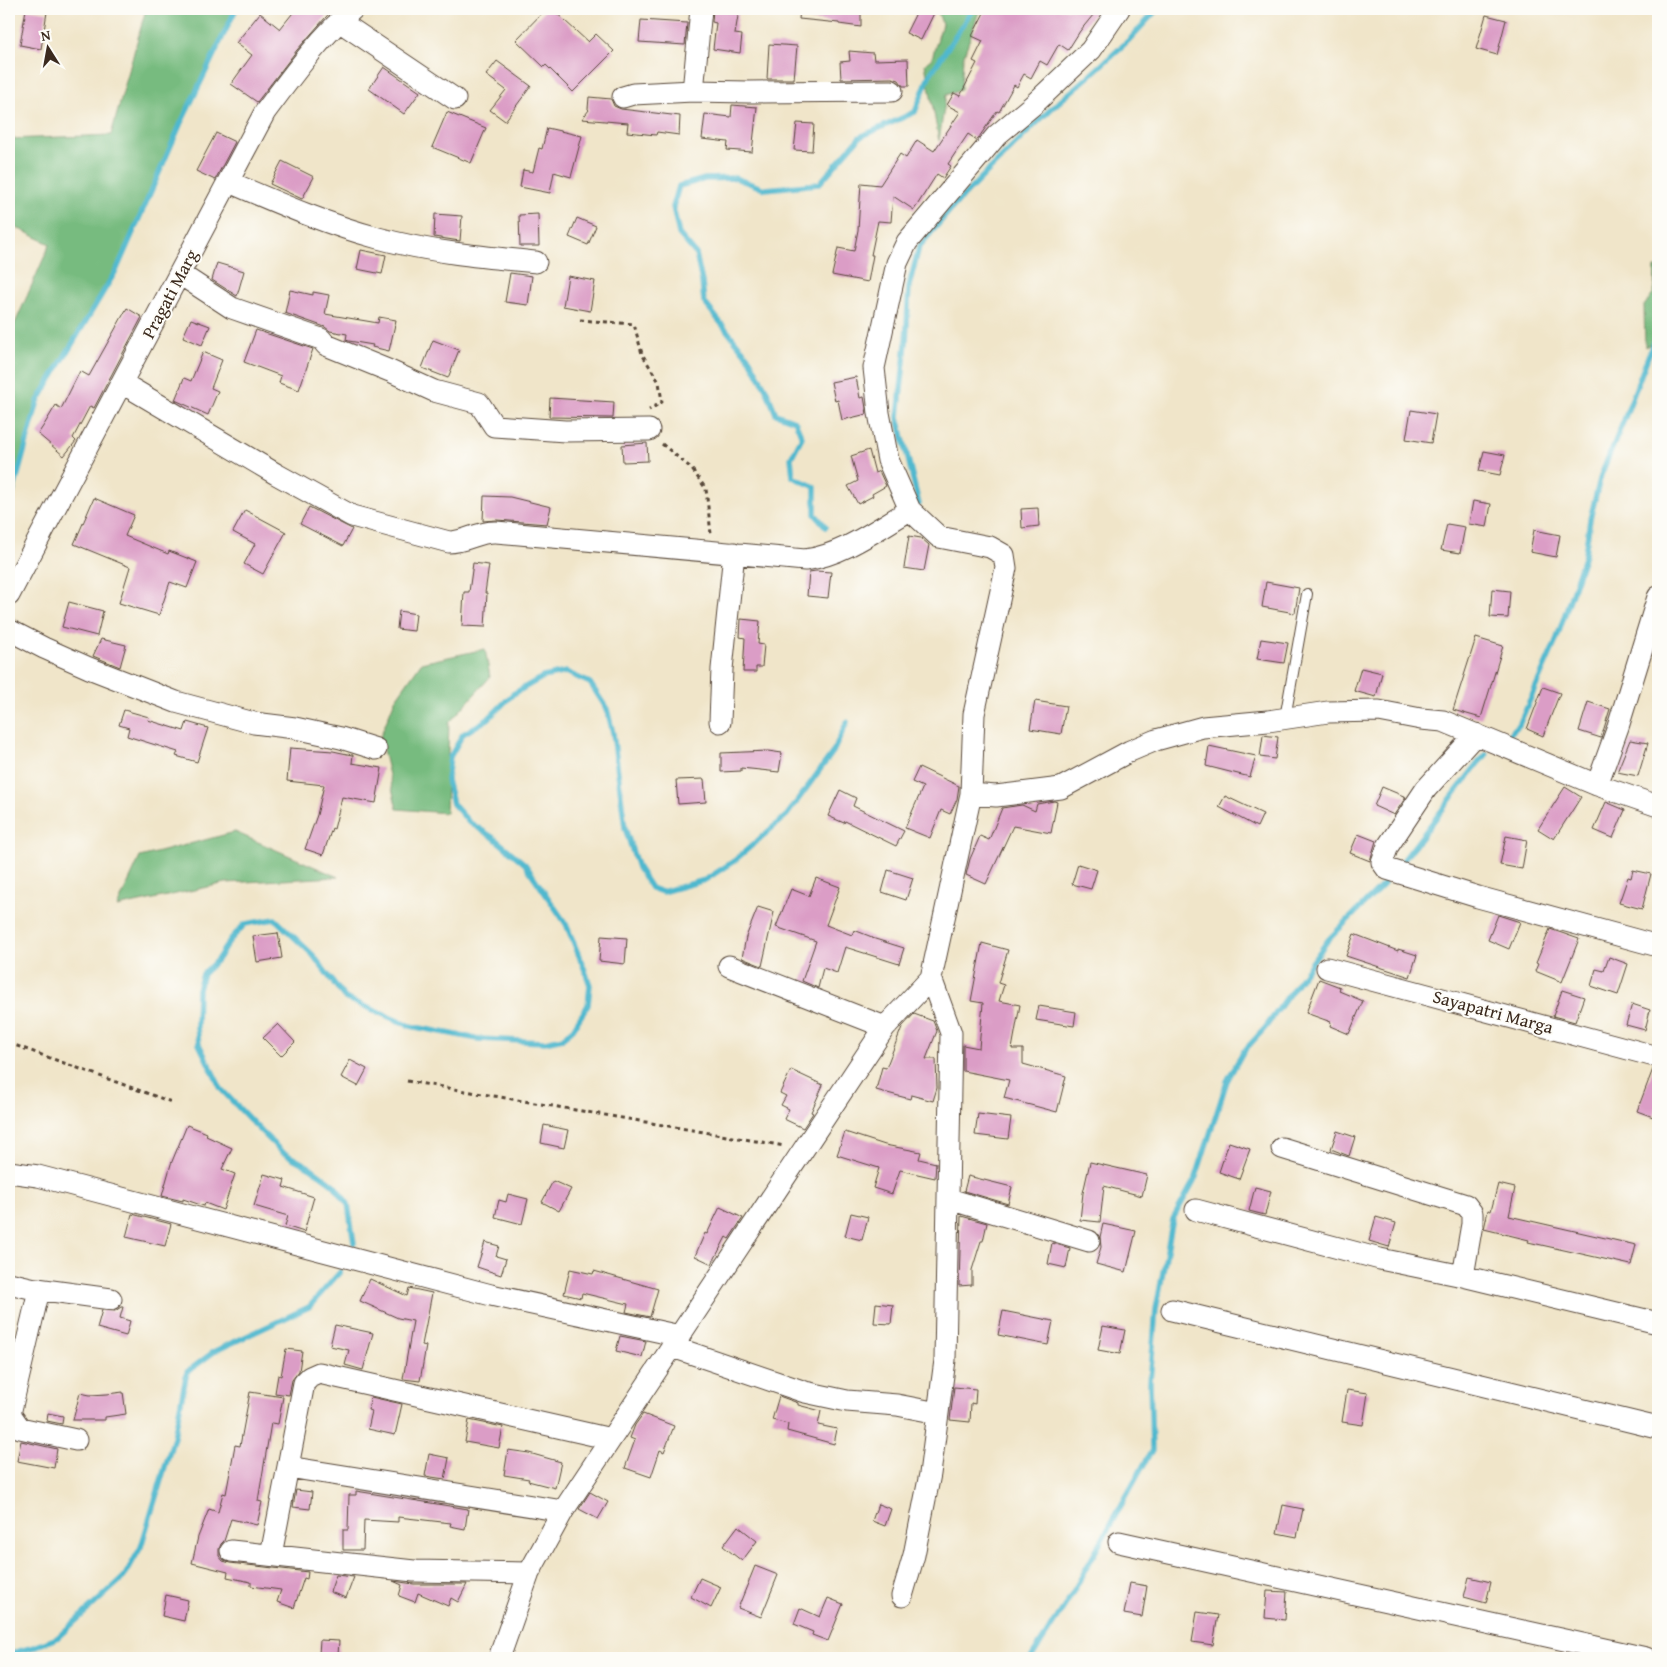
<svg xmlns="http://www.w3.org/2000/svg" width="1667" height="1667" font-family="'Gentium Book Plus',serif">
<rect width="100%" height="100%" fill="#fdfcf7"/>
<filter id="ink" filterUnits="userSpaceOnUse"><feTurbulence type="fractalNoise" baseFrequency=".02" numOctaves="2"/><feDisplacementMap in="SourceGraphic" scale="10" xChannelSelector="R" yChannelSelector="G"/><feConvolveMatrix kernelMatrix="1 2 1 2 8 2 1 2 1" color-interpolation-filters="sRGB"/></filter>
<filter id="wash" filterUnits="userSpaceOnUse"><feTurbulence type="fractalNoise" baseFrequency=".0096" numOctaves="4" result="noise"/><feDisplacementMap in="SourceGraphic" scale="20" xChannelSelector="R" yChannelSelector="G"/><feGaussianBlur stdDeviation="1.12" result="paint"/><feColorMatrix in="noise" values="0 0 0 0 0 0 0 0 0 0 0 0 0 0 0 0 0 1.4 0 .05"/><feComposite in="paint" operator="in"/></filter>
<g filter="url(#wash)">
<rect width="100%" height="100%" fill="#f0e5c9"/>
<path fill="#77bb7f" stroke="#59724e" d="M146,9H236L180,125L117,269L38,401L9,507V337L50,244L9,224V139L111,135Z
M937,9H980L963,58L961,90L946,95L939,141L925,64L932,58L942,24Z
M1655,268H1658V340L1645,347L1644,306L1654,292Z
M485,649L490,677L449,723L446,813L397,809L380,737L395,700L421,663Z
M235,832L338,877L226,883L117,907L140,857Z"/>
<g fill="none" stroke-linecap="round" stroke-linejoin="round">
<path stroke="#50b8ce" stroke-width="5.5" d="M919,504L898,417L906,343L909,286L919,247L953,207L986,173L1051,109L1087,78L1129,40L1154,13L1156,9
M9,507L38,401L117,269L180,125L236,9
M826,527L815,514V487L793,477L791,458L802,437L795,421L776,414L766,389L749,358L704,302L702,282L696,254L679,234L673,207L679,186L705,179L735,178L765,189L819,184L860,137L915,112L929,76L973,9
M1503,740L1519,725L1556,641L1585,554L1590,519L1601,475L1624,420L1658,330
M1402,862L1479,762L1486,755
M354,1243L348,1204L334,1185L311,1168L282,1152L256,1126L221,1089L199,1044L197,1027L198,989L203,974L217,960L230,940L245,924L275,919L313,955L345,998L410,1026L478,1039L545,1042L563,1038L573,1029L588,1005L590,985L584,968L566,924L525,864L494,838L469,822L453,804L447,780L450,757L463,734L488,719L513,694L543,677L566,672L590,683L607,709L613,733L625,828L638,868L651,888L662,892L705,880L734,861L787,815L833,752L847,722
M9,1654L34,1647L57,1638L124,1577L141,1547L174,1437L187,1372L215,1351L309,1307L340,1272
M1031,1658L1068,1601L1152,1450L1150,1382L1156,1309L1173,1219L1196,1177L1227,1081L1243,1052L1265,1028L1328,940L1384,884"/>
</g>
<g id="blocks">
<path fill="#db9dc6" d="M26,9L47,12L41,49L20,45Z
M296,9H333L297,50L257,102L231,84L252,55L236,43L260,13L280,29Z
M546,9H552L588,42L596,34L614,51L573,92L546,65L544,67L516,40Z
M713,9L739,10L735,34L742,35L740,53L713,49L716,23L712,22Z
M800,9H861V27L839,24V23L799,19Z
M918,9H936L921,40L906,33Z
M986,9H1098L1080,31L1068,50L1059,44L1047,65L1040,61L1031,78L1024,74L1017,87L1014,85L999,112L997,111L977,140L968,134L948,164L951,166L943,178L937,174L914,210L893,196L891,222L878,221L871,255H873L868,282L832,275L838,248L854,251L858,230L861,183L880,185L900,154L906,158L917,140L934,151L960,112L947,105L954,93L960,96L977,63L973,61L983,41L972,36Z
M1486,15L1506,20L1497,55L1476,49Z
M641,20L687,23L685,45L639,42Z
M769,44L797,46L794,79H767Z
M849,51L873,53L874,60L908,59L909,86H903L899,80L892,78L841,79L840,62L850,61Z
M497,61L531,86L505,121L490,110L506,90L486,75Z
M384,67L420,92L404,114L369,89Z
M589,97L611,99L614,106L621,109L680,116L679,135L657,132L656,135L627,132L628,123L582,119L589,110L588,109Z
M732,105L757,107L752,152L727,150L728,142L702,139L705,114L731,117Z
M447,112L486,128L471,163L432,147Z
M797,123L814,124L812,151L794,150Z
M547,128L582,136L571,177L554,172L550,193L520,187L523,170L533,172L539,148L542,149Z
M216,133L235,142L215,180L196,171Z
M282,161L314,177L302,199L270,184Z
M435,214L462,216L460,241L434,237Z
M538,214L539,246H520L519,215Z
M577,218L596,226L588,245L569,237Z
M361,250L386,255L382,274L357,269Z
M217,263L244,271L237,296L212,280Z
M510,273L532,276L528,305L505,302Z
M568,276L595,281L590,311L563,306Z
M290,290L313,295V292L329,295L325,314L378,323L379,317L396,320L389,351L372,347L373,345L349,341L346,340L347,334L330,331L325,327L285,313Z
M127,308L142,317L94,408L90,406L73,438L76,441L64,456L38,434L44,425L56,405L61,409L80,371L89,376Z
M191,319L210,326L202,345L183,337Z
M256,330L313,349L299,390L279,383L281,376L244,362Z
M433,340L459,350L448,378L422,368Z
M203,352L222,360L211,388L218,391L208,415L175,400L184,378L191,381Z
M856,377L860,398L864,397L867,414L842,420L838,400L835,401L831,382Z
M550,398L614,402L613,418L549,417Z
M1411,410L1436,414L1431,443L1406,439Z
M647,443L648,461L623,462L622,445Z
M869,450L875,473L879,471L886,486L872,494L873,496L858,504L848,486L858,481L851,456Z
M1484,451L1505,455L1500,475L1479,471Z
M484,496L510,497L551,507L547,524L497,520L483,521Z
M94,498L134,515L125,536L168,554L169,551L197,562L187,588L170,582L159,615L119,603L130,567L74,544Z
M1473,501L1491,504L1487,527L1469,524Z
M309,507L352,529L343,546L300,524Z
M1038,508L1039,526L1022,528L1021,509Z
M245,510L286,532L263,574L244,564L255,544L233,532Z
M1447,524L1465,527L1460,553L1441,550Z
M1534,530L1560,535L1556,557L1530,552Z
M909,536L921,538L929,545L924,571L904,568Z
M473,563L489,565L485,593H487L485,627L462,626L464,592H469Z
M816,571L831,572L828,598L807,596L809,572Z
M1266,582L1299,588L1295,613L1262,607Z
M1492,589L1510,591L1508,618L1490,617Z
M69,602L103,611L97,636L62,627Z
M399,611L416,614L414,631L397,629Z
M741,619L760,621L758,644L764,645L762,667H756V672H743L745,638L740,637Z
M1476,638L1503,646L1481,718L1453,710Z
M101,639L126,645L120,667L93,656Z
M1261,639L1288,643L1284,663L1257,659Z
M1361,668L1382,673L1376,697L1354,691Z
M1543,687L1560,693L1543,736L1527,729Z
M1035,701L1066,706L1061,734L1030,729Z
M1588,702L1610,709L1601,738L1579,731Z
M124,710L149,717L148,720L184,731L187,722L208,728L197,762L176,756L178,752L127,736L129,728L119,725Z
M1263,735L1278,737L1275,759L1260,757Z
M1630,740L1648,743L1638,776L1617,772Z
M1209,746L1256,756L1250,777L1206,766Z
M290,748L333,751L352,755H353L352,763L382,768L376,803L342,797L334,829L332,828L323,855L305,849L317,815L324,785L287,781Z
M768,751L782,753L779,772L741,768V771L721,772V753Z
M919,767L959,786L957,799L950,814L941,810L930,838L905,828L923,787L912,782Z
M704,779L706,802L678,804L676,780Z
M1382,787L1406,797L1394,815L1374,806Z
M1565,787L1581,797L1554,839L1538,829Z
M840,790L856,798L853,806L904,831L896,846L845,821L844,823L828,816Z
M1225,796L1263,814L1257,827L1219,807Z
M1054,801L1057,802L1051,833L1013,826L986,884L966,875L970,859L980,836L989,840L1002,808L1022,805L1035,811L1037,804Z
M1606,802L1625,810L1613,838L1594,830Z
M1358,834L1376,841L1370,861L1350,853Z
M1506,836L1527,840L1522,869L1500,865Z
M1078,864L1097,870L1091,889L1072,884Z
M888,870L913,878L906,900L882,892Z
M1633,870L1651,874L1642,909L1619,903L1628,877L1631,878Z
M816,878L840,887L826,925L852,935L854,930L872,937V938L904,948L899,964L845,947L837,973L823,968L818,988L802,981L816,941L776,927L791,889L809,896Z
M758,907L774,912L762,966L742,958L746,937Z
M1498,915L1520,922L1509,949L1488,940Z
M1550,929L1579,939L1562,982L1535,971L1538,964L1536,963Z
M278,933L282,958L257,962L253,936Z
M1354,934L1398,951V949L1417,955L1410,977L1346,956Z
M601,936L627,938L625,964L599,961Z
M982,943L1008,950L998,983L1004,985L999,1001L1020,1005L1012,1049H1023V1064L1066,1076L1057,1112L1004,1098L1009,1080L963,1071V1045L979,1048L983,1003L971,1001Z
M1609,957L1628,964L1618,995L1591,986L1596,969L1604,971Z
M1319,979L1340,987L1339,991L1363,1001L1349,1034L1330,1026L1331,1022L1306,1013Z
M1562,990L1584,997L1575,1022L1553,1016Z
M1632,1004L1650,1010L1645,1030L1626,1025Z
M1039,1006L1076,1012L1074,1026L1036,1020Z
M914,1014L933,1021L937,1031L926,1059H936L937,1088L933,1101L911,1095L910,1099L876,1090L882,1067L886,1068L902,1027Z
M278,1024L295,1042L281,1056L263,1038Z
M350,1060L367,1069L358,1086L341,1077Z
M1653,1069H1658V1104L1653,1117L1637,1111Z
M791,1070L823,1085L811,1112L813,1113L803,1128L784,1119L789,1109L781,1105L786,1096L780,1093Z
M978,1114L1011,1118L1008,1139L975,1135Z
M187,1125L207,1133L206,1136L232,1148L222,1169L235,1174L223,1210L205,1203L204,1206L183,1199V1201L162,1196L171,1164Z
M544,1125L568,1130L564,1148L541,1143Z
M1337,1131L1355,1137L1349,1156L1331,1149Z
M845,1132L885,1145L921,1152L919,1159L936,1163L935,1178L900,1170L892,1194L873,1188L879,1168L837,1155Z
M1229,1142L1250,1149L1239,1179L1219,1172Z
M1090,1162L1147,1175L1142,1196L1104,1186L1100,1222L1080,1220L1083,1193Z
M264,1174L285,1180L283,1187L314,1197L304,1232L285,1226L288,1216L254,1206Z
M968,1176L1012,1187L1008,1204L964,1191Z
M553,1181L571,1189L559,1211L542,1202Z
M1498,1184L1515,1188L1509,1216L1636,1245L1631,1265L1528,1242L1529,1240L1484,1229L1488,1210L1491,1211Z
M1255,1187L1271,1191L1265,1215L1249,1211Z
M508,1194L528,1199L522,1224L495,1217L499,1200L506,1202Z
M720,1207L743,1218L729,1239L726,1237L712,1264L695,1256L705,1233L707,1234Z
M851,1213L868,1217L862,1240L845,1236Z
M132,1214L171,1224L165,1246L126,1237Z
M961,1216L987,1223L983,1241H981L972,1270V1285L959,1286Z
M1376,1217L1396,1223L1389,1247L1369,1241Z
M1103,1224L1136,1231L1126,1272L1096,1264L1101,1247L1100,1237Z
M485,1242L499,1246L496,1256L506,1259L501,1275L477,1267Z
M1052,1243L1070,1248L1066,1268L1048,1264Z
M570,1269L593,1274L594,1271L658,1289L650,1317L626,1312L628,1304L582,1293L581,1298L564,1294Z
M370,1279L407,1296L409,1288L432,1293L422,1345L426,1346L420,1381L403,1379L413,1321L398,1318L360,1301Z
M876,1303L893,1305L891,1324L874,1323Z
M121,1307H123L120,1318L130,1321L126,1336L97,1328L102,1310L115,1311Z
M1003,1311L1053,1321L1048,1345L998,1335Z
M335,1325L373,1333L363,1370L345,1365L349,1350L330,1346Z
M1103,1326L1125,1330L1120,1354L1098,1350Z
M620,1336L646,1341L642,1357L616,1351Z
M286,1349L302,1351L299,1371L292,1380L289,1395L275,1393L278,1375L281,1376Z
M954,1387L976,1389L975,1404L971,1403L970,1422L950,1420Z
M1347,1390L1368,1393L1363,1425L1342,1422Z
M123,1392L126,1414L105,1417V1420H73L80,1393L90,1395L107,1394Z
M250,1392L283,1397L278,1424L271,1423L258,1501L262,1502L257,1525L231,1519L224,1541L221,1544L219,1549V1556L223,1561L230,1563L308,1572L307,1579L304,1578L294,1608L277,1602L281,1590L251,1586V1582L227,1577L228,1572L192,1563L198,1537L209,1509L218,1512L223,1493L226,1494L235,1445L240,1446Z
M779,1396L798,1403V1405L821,1411L818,1425L837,1429L834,1444L787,1431L788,1424L772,1420Z
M371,1397L402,1404L395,1435L368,1429L372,1411L368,1410Z
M48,1413L63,1416L62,1424L47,1421Z
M643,1414L674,1426L664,1452L660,1450L651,1477L625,1468L635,1440L630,1438L635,1425Z
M469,1420L503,1427L499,1448L465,1442Z
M21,1441L57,1449L54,1468L17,1461Z
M508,1450L529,1453L561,1462L555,1488L528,1481L529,1479L504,1475Z
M429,1454L449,1458L445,1479L425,1476Z
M296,1490L312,1492L310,1509L293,1507Z
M356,1491L468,1509L465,1529L450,1526L451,1523L398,1517V1522L364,1520L363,1550H343V1530H348L349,1495H356Z
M590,1492L608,1502L598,1519L579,1509Z
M878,1504L891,1509L885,1526L872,1521Z
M1283,1505L1303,1509L1297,1537L1277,1533Z
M738,1526L757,1541L742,1561L723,1546Z
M755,1566L778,1575L761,1617L738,1608Z
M336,1575L354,1577L346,1598L330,1592Z
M1469,1577L1491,1582L1486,1603L1464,1597Z
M700,1578L721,1587L711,1608L691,1597Z
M393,1581L414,1584H467L458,1602L451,1598L448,1606L418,1593L415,1602L399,1596L402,1585Z
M1130,1583L1147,1586L1142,1617L1124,1614Z
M1267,1591L1287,1592L1285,1620L1265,1618Z
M166,1595L188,1600L184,1621L162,1616Z
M828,1598L843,1604L828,1641L812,1635L813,1632L794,1624L800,1608L820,1617Z
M1197,1612L1218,1615L1213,1645L1192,1642Z
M320,1640L339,1641L338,1655L319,1654Z"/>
</g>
</g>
<g filter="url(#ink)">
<use href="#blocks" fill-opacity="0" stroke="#564638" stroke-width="1"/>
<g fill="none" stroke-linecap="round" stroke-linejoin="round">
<defs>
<path id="lane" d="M1285,718L1307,594"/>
<path id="street" d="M339,21L455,99
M693,91L701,9
M623,97L633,94L693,91L749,92L892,91
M229,182C278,203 326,224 378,238C429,252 483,257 536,262
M180,274L232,308L321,339L326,345L390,371L434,391L479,403L494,426L565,431L649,430
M122,383L276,474L352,516L449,542C467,542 478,531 496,532L805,560C843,555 877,529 910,510
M9,595L265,112C292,76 319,38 353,9
M9,630L44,648L89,668L176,702L254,723L295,728L341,738L376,749
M720,722L722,669L734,553
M1476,734L1426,789L1388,846L1382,862L1387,869L1478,897L1658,946
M1597,785L1618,727L1658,597
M971,794L996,796L1061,788L1130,751L1156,740L1203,727L1268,721L1328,712L1379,711L1421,719L1443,721L1597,785L1658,806
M729,966L885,1027
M1327,968L1658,1057
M931,978L971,794L974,714L1006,568L1004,555L990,547L939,537L910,510L888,460L879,413L874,368L897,263L907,242L997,135L1033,105L1091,50L1119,9
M1282,1148L1466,1205L1472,1213V1224L1463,1276
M9,1172L38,1176L491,1295L680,1336
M949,1199L1089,1241
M1196,1210L1380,1259L1463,1276L1658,1323
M9,1283L39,1290L10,1414L20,1428L76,1440
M37,1289L111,1299
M1172,1310L1658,1428
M673,1347L805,1392L847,1401L897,1405L938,1413
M288,1467L563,1511
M1119,1542L1646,1658
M231,1551L414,1571L529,1573
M271,1555L304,1383L310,1377L319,1373L611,1439
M499,1658L529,1573L563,1511L885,1027L931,978L951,1033L945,1360L930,1474L914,1555L902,1596"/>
</defs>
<use href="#lane" stroke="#564638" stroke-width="12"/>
<use href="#street" stroke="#564638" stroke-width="23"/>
<path stroke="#564638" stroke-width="3" stroke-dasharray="4 4" stroke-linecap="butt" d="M580,320L634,324L642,354L659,382L662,402L649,410
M662,444L691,468L706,489L711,534
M9,1043L174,1103
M407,1081L785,1146"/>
<use href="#lane" stroke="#fff" stroke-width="10"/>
<use href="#street" stroke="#fff" stroke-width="21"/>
</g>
</g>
<g text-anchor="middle" stroke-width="4" stroke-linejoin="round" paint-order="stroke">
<g font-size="18" fill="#3b2a1e" stroke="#fdfcf7">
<text transform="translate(170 294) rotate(-62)" y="6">Pragati Marg</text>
<text transform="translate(1493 1012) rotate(15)" y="6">Sayapatri Marga</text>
</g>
</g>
<rect width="1667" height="1667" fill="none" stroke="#fdfcf7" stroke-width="30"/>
<g transform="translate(48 48) rotate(349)" stroke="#fdfcf7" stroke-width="4" paint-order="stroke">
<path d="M0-4L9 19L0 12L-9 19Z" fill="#3b2a1e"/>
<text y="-8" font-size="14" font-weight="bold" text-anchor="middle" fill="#3b2a1e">N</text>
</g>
</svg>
